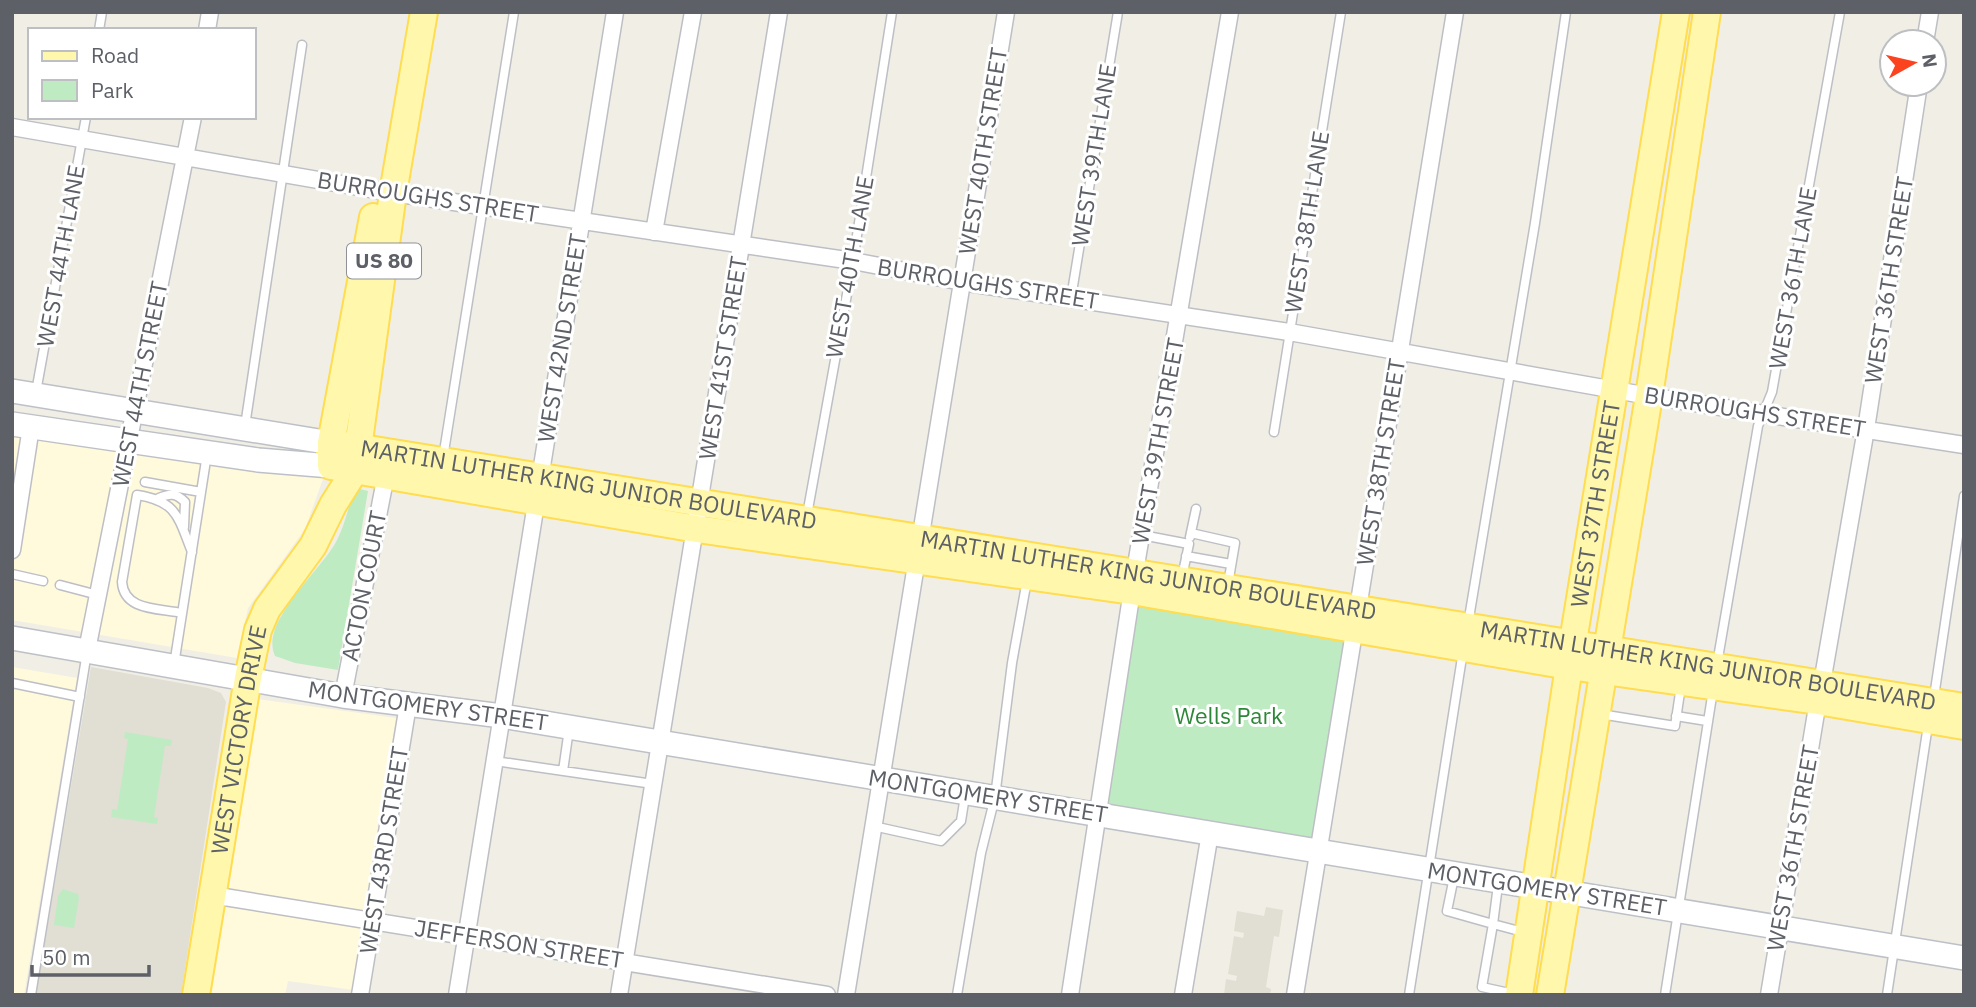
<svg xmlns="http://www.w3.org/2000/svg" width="1976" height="1007" font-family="'IBM Plex Sans',sans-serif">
<rect width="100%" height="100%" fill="#f1efe5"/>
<path fill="#fffadc" d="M12,423L328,465L305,529L248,608L237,658L12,620Z
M12,667L77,678L24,995H12Z
M257,699L396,718L354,990L288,981L285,995H210Z"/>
<path fill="#e1ded4" d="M91,667L208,688L221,693L226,702L181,995H36Z
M1266,907L1283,910L1279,937L1274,936L1266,987L1271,989L1270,995H1224L1226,979L1236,981L1237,976L1228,974L1234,936L1243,938L1244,933L1234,931L1237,911L1264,916Z"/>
<path fill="#bfebc3" d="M356,488L368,491L338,670L295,663L275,656C259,622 322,570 337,540C346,523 348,505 356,488Z
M1142,586L1351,621L1315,846L1106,811Z
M125,732L172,740L171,746H165L154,817L158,818L157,824L111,817L112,809L117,810L128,739L124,738Z
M63,889L78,894L79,898L74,928L54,925L58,896Z"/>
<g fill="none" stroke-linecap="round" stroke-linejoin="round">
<defs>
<path id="lane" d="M99,30L102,12
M1071,298L1118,12
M36,392L86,117
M245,426L302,45
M1274,432L1341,12
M443,458L514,12
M145,482L201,492
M159,498C170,493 176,493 185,502L184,527
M807,515L853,261L892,12
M1191,533L1235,543L1228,584
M1142,535L1189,544L1182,577
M1190,537L1196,509
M1186,556L1231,564
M12,574L43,581
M60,585L98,595
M182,613C158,608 124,611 122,582L137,495C177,501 178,517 192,552
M1468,624L1535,223L1566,12
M1717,664L1758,426L1772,392L1840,12
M174,665L207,454
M12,683L80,697
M1934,697L1964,496
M1600,714L1675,726L1681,686
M1676,716L1707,721
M495,761L653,784
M563,771L569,729
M873,826L941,841L961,821L965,796
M1454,877L1447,911L1493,924L1482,987L1514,994
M1498,885L1493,924L1523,932
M31,995L87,652
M957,995L981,853L995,797L1012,663L1027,580
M1409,995L1463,651
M1665,995L1713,690
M1887,995L1928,725"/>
<path id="street" d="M207,30L210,12
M1925,42L1930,12
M12,127L393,193L853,261L962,282L1289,332L1649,396L1964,445
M654,232L693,12
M12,550L31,427
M87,650L193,117
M1822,683L1866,429L1919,84
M343,696L386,475
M212,895L827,995
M360,995L408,705
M457,995L615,12
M619,995L779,12
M846,995L1006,12
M1070,995L1135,571L1230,12
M1183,995L1210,833
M1295,995L1455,12
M1769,995L1818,701"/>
<path id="secondary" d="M12,391L331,443
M12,424L258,460L331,466
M12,638L343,696L502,716L1964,958"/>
<g id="primary">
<path id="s1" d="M331,443L1964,707"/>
<path d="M331,461V443L373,217"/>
<path d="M331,466L697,529L1132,591L1569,666L1818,701L1964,726"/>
<path id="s2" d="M196,995L248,678L258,630L267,609L313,546L333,505L355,470L393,193L424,12"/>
<path id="s3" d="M1519,995L1569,666L1676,12"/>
<path d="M1550,995L1649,396L1707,12"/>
</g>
</defs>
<use href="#lane" stroke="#bdbfc5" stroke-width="11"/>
<use href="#street" stroke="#bdbfc5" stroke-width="19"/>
<use href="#secondary" stroke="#bdc0c7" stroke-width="26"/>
<use href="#primary" stroke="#ffdc50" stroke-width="30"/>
<use href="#lane" stroke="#fff" stroke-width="8"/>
<use href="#street" stroke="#fff" stroke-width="16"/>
<use href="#secondary" stroke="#fff" stroke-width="23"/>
<use href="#primary" stroke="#fff8ac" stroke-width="26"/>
</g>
<g text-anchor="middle" stroke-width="6" stroke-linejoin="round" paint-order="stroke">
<rect fill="#fff" stroke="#8e9095" stroke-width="2" x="347" y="243.5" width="74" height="35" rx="5"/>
<g font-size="21" font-weight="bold" fill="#5d6067">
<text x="384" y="268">US 80</text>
</g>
<g font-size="23" fill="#5d6067" stroke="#fff">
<text transform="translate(983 151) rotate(-81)" y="8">WEST 40TH STREET</text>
<text transform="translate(1094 155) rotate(-81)" y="8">WEST 39TH LANE</text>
<text transform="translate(428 197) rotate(9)" y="8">BURROUGHS STREET</text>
<text transform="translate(1307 222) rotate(-81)" y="8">WEST 38TH LANE</text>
<text transform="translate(61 256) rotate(-80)" y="8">WEST 44TH LANE</text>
<text transform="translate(850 267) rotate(-80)" y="8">WEST 40TH LANE</text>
<text transform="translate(1793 278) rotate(-80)" y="8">WEST 36TH LANE</text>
<text transform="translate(1889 280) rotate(-81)" y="8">WEST 36TH STREET</text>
<text transform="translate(988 284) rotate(9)" y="8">BURROUGHS STREET</text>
<text transform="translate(562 338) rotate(-81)" y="8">WEST 42ND STREET</text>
<text transform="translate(723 358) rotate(-81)" y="8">WEST 41ST STREET</text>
<text transform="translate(140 384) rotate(-79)" y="8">WEST 44TH STREET</text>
<text transform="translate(1755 412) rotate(9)" y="8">BURROUGHS STREET</text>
<text transform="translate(1158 441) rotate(-80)" y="8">WEST 39TH STREET</text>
<text transform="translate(1381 462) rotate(-81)" y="8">WEST 38TH STREET</text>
<text dy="8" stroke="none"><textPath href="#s1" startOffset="261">MARTIN LUTHER KING JUNIOR BOULEVARD</textPath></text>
<text dy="8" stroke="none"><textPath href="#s3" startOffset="497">WEST 37TH STREET</textPath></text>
<text dy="8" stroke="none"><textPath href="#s1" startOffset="828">MARTIN LUTHER KING JUNIOR BOULEVARD</textPath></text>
<text transform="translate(364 586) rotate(-79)" y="8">ACTON COURT</text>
<text dy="8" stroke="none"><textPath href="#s1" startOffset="1395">MARTIN LUTHER KING JUNIOR BOULEVARD</textPath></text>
<text transform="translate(428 706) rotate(8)" y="8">MONTGOMERY STREET</text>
<text dy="8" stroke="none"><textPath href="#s2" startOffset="259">WEST VICTORY DRIVE</textPath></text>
<text transform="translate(988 796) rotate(9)" y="8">MONTGOMERY STREET</text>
<text transform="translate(1793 848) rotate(-80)" y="8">WEST 36TH STREET</text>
<text transform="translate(384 850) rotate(-81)" y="8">WEST 43RD STREET</text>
<text transform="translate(1547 889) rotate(9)" y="8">MONTGOMERY STREET</text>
<text transform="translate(519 944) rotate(9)" y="8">JEFFERSON STREET</text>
</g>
<g font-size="23" fill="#2c8738" stroke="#fff">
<text x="1229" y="724">Wells Park</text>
</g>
</g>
<rect width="1976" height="1007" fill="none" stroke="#5d6067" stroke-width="28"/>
<rect x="28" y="28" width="228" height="91" fill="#ffffff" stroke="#bebfc2" stroke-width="2"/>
<rect x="42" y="51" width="35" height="10" fill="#fff8ac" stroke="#bebfc2" stroke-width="2"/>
<text x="91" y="63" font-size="21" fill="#5d6067">Road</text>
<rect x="42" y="80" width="35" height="21" fill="#bfebc3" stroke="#bebfc2" stroke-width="2"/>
<text x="91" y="98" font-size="21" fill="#5d6067">Park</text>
<g transform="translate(1913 63) rotate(82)"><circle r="33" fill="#ffffff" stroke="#bebfc2" stroke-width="2"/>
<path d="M0-5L12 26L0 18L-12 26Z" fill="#fc4320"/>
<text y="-10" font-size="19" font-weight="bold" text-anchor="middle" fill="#5d6067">N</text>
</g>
<path d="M32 965v10h117v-10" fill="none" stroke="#5d6067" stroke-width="3.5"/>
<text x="42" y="965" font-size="21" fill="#5d6067" stroke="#ffffff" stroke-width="5" paint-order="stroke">50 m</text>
</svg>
